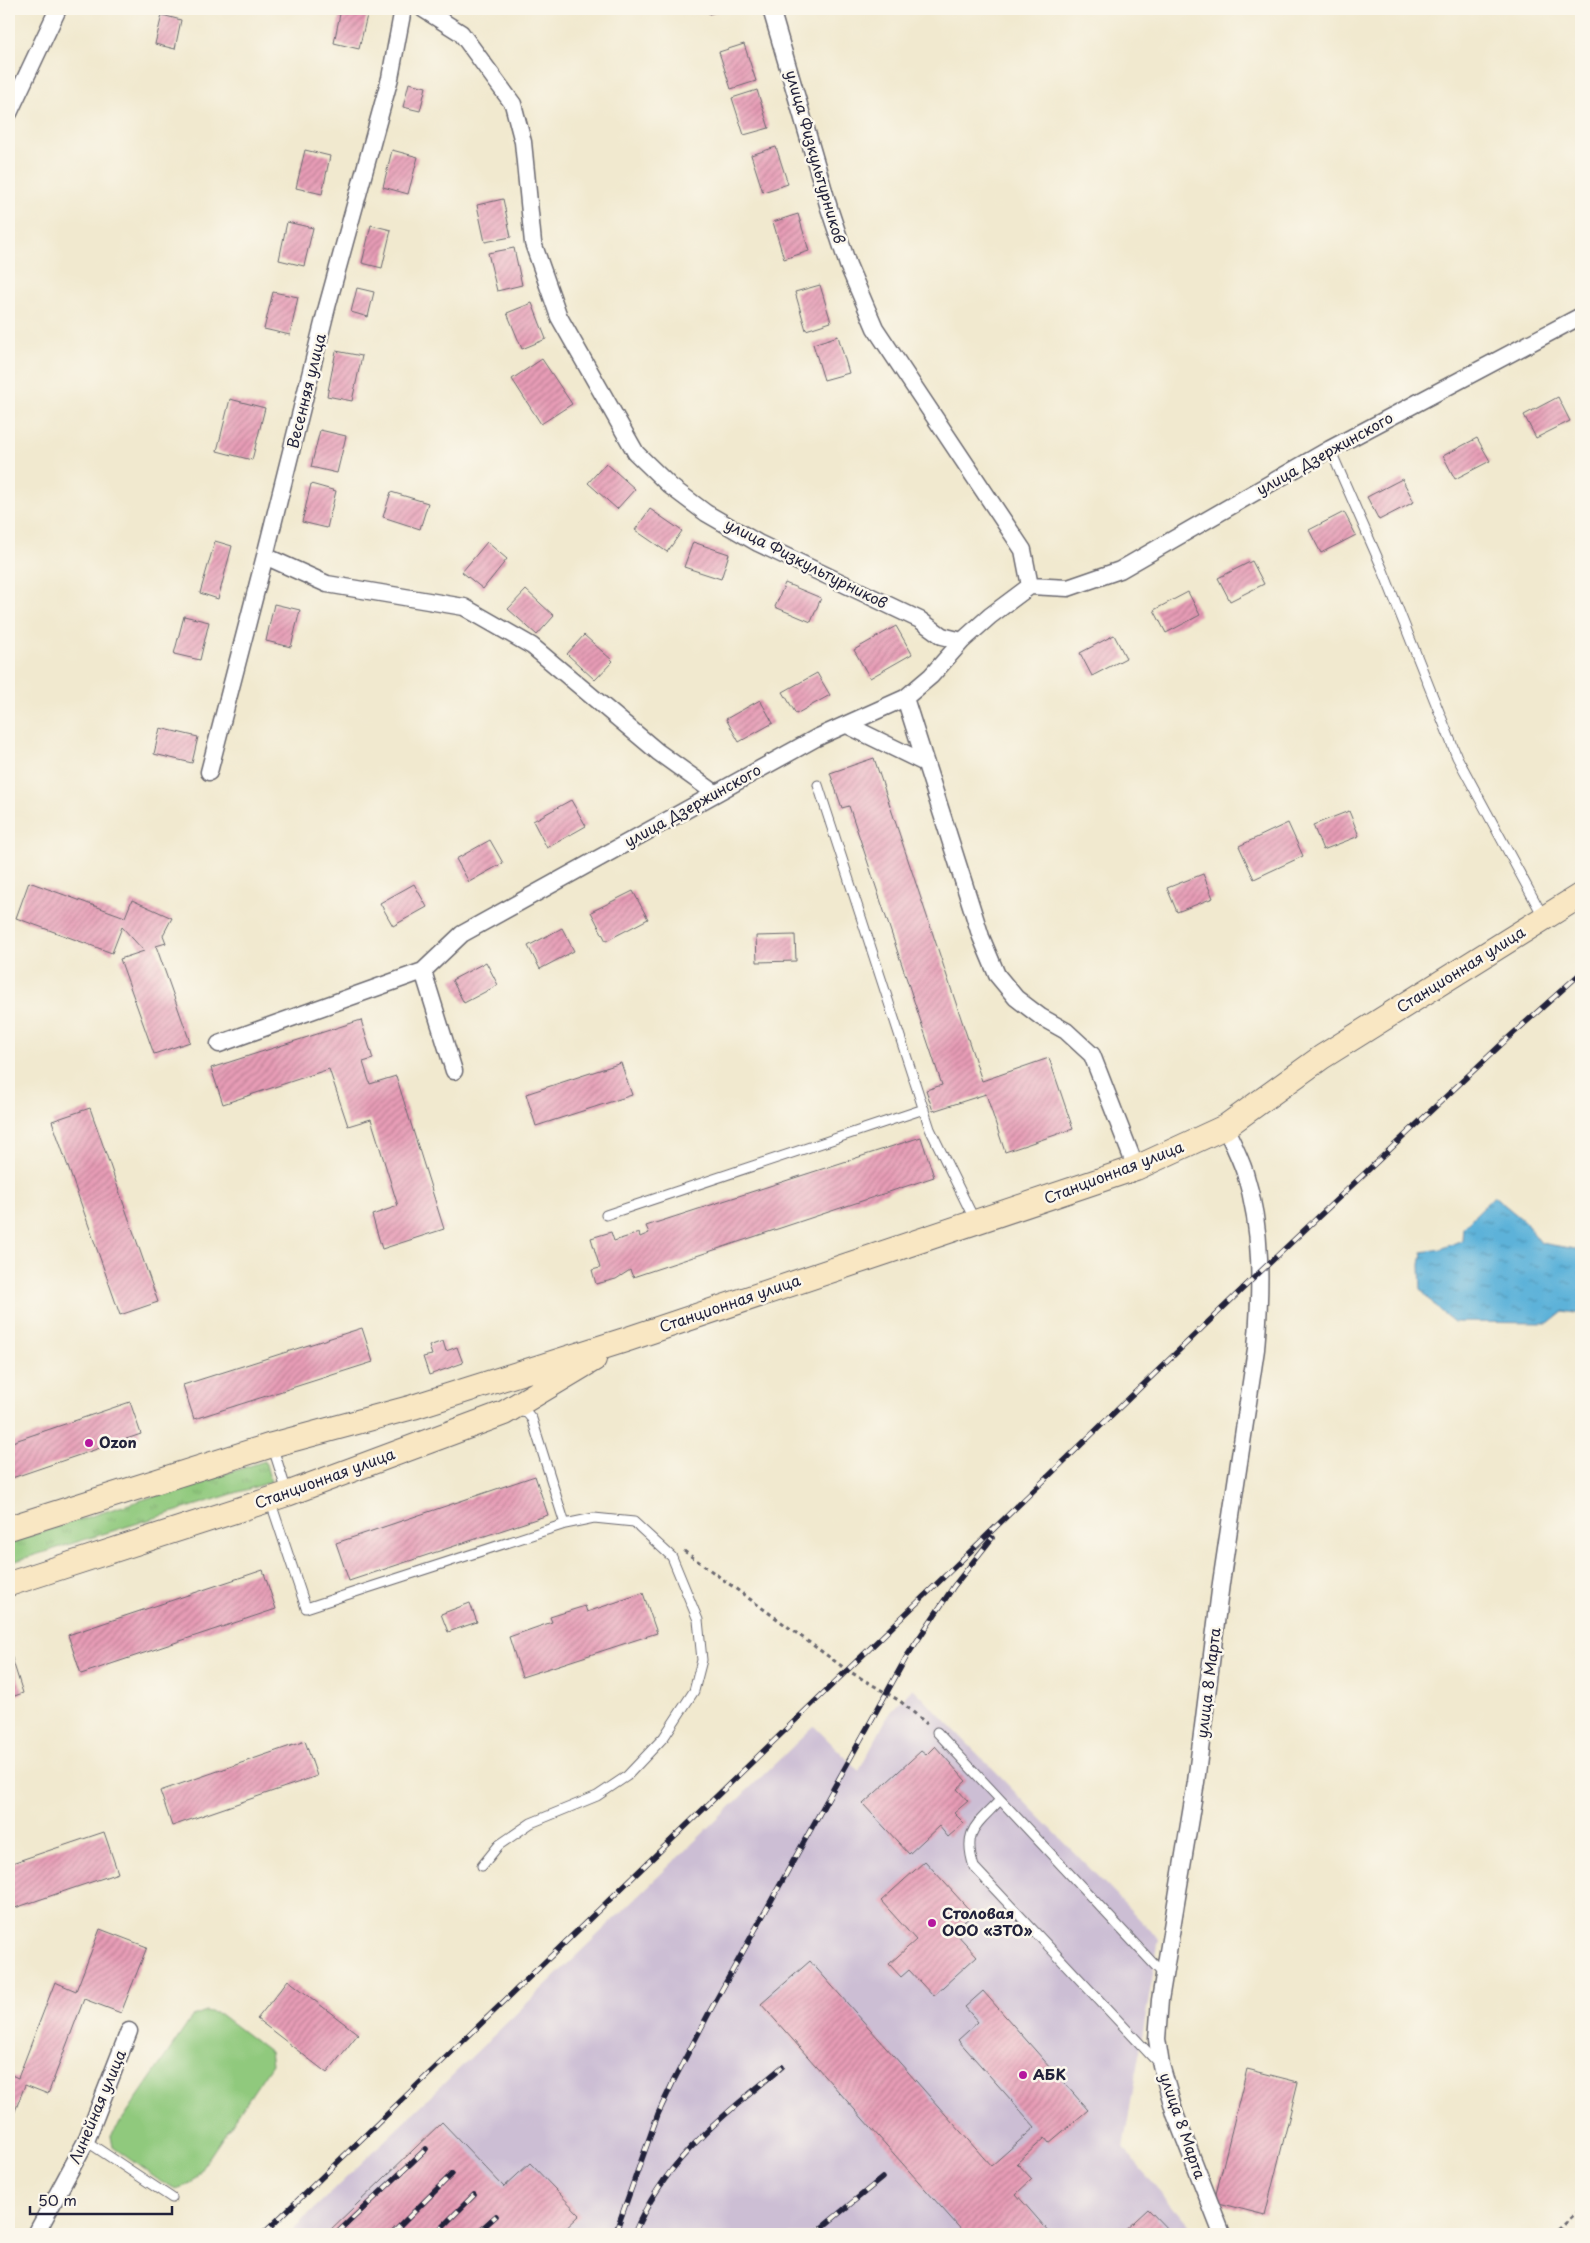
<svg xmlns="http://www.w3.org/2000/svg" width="1590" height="2243" font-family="'Playpen Sans',sans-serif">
<defs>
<pattern id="grass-tufts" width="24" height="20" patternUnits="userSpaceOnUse" patternTransform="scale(1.25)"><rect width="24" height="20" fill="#90c97d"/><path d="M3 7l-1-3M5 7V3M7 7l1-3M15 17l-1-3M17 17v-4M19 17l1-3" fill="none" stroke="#7cac6d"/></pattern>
<pattern id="water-ripples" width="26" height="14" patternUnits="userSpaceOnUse" patternTransform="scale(1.25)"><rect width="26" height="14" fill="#5db2d9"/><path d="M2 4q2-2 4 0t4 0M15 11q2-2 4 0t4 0" fill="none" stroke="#4c90b1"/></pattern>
<pattern id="building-hatch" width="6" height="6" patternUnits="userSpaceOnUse" patternTransform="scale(1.25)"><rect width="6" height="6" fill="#e79cb6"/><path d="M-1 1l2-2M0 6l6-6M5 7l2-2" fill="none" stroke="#bb7f95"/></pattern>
</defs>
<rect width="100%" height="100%" fill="#fbf7ec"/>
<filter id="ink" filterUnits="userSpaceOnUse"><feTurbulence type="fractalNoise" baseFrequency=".02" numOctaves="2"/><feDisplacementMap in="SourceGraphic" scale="10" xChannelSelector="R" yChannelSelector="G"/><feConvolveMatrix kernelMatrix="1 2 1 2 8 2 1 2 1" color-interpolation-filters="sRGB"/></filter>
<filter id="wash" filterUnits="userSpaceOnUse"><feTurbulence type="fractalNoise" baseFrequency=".0096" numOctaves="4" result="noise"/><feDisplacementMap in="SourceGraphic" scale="20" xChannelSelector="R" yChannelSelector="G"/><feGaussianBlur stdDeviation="1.12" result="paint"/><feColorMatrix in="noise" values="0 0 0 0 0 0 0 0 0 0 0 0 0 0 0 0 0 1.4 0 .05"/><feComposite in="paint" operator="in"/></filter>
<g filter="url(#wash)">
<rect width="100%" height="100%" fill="#f1e9cf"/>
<path fill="#ccbed4" d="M913,1688L1159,1939L1123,2148L1196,2234H288L814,1726L859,1771L890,1712Z"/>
<path fill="url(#grass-tufts)" stroke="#59765c" d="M265,1461L271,1482L9,1563V1542Z"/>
<path fill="#90c97d" stroke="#59765c" d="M206,2011L220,2014L270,2052L272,2064L191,2184L176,2189L161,2182L113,2147L111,2136L193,2016Z"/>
<path fill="url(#water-ripples)" stroke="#406a8a" d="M1494,1196L1524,1221L1541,1243L1581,1250V1314L1563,1311L1548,1323L1454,1322L1439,1310L1421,1290L1420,1265L1422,1252L1441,1249L1462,1240L1463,1227Z"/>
<g id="blocks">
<path fill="url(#building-hatch)" d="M341,9L368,11L359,49L334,43Z
M707,9H726L709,14Z
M162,15L181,20L175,49L155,44Z
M744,44L756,81L731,89L719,52Z
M409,83L426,87L420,111L403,107Z
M757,90L769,128L744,135L732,98Z
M776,147L788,184L763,192L751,155Z
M305,150L330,156L322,194L296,188Z
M392,150L418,157L408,194L383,187Z
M503,199L511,237L485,242L477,205Z
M798,214L809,251L784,259L773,222Z
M287,222L313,228L304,266L279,260Z
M371,225L391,230L382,268L362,263Z
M514,248L522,285L497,291L488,253Z
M820,285L831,322L806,330L795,292Z
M357,288L374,292L368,317L351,312Z
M273,292L298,297L290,335L264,329Z
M532,303L546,339L522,349L507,313Z
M838,336L849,373L824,380L813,344Z
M336,351L362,356L352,401L327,396Z
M542,359L572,404L541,424L512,379Z
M1558,397L1570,421L1536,438L1524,415Z
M230,399L265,408L252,460L217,451Z
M320,430L346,436L337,473L311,467Z
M1477,438L1490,461L1455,479L1443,456Z
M606,463L635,489L617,509L588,483Z
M1402,479L1414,502L1379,520L1367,497Z
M311,484L336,491L327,528L302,522Z
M391,492L428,503L420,529L383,517Z
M650,509L682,531L667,552L635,530Z
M1344,512L1356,535L1321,553L1309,530Z
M215,541L232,546L218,599L200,593Z
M487,542L507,559L483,589L462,572Z
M693,542L729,554L721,579L684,567Z
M1252,561L1264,584L1230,601L1218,578Z
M785,583L821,598L811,622L775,607Z
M526,590L554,616L537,635L508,609Z
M1188,592L1200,615L1166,633L1154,610Z
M274,604L300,610L291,647L266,641Z
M184,616L209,622L200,660L174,654Z
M896,626L912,654L870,678L854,650Z
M584,635L613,661L595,680L567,654Z
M1114,635L1126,658L1092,676L1080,653Z
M817,673L830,695L796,714L783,692Z
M760,700L773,723L739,742L726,719Z
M160,728L198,737L192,763L154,754Z
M874,758L982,1081L1049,1058L1073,1129L1005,1152L986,1094L933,1111L926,1090L942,1085L849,806L842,808L830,773Z
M571,800L586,826L547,848L533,821Z
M1349,811L1359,836L1323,850L1313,825Z
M1288,823L1303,856L1254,879L1239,846Z
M490,840L503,863L469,882L456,859Z
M1203,874L1213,898L1177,912L1167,888Z
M29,882L125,917L132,900L172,918L163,935L166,943L156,946L190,1042L154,1054L120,959L144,951L122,927L112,953L16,918Z
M414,884L427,907L393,926L380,903Z
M633,891L648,919L606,941L591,912Z
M562,928L574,951L540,969L528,946Z
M795,935L796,961L757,962L756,936Z
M486,962L498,985L464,1003L452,980Z
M361,1020L373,1059L363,1062L370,1084L396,1076L444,1229L382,1249L372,1215L398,1206L371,1119L348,1126L329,1069L223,1104L211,1068Z
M621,1063L632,1095L536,1126L526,1094Z
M90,1108L158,1302L120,1315L52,1121Z
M921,1137L934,1177L633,1277L630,1270L616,1279L596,1284L592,1270L600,1268L591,1238L611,1232L614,1241L639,1233L640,1237L649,1233L646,1226Z
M362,1328L373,1362L194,1419L183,1385Z
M443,1341L446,1351L457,1347L463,1363L429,1375L423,1357L432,1355L429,1346Z
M130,1402L141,1434L9,1479V1443Z
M535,1476L548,1515L349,1581L336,1543Z
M263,1570L276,1609L81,1674L68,1635Z
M643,1593L657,1633L522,1677L509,1637L552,1622L550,1617L585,1606L587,1612Z
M470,1603L477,1622L448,1632L441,1614Z
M11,1655L23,1693L9,1698V1656Z
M305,1741L317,1776L172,1826L160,1791Z
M935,1746L966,1781L957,1789L968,1801L954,1813L964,1823L948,1837L939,1826L909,1854L863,1804L921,1751L926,1755Z
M104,1832L118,1873L9,1910V1864Z
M925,1861L973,1914L954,1931L977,1956L933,1996L909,1970L901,1977L889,1964L916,1940L881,1901Z
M100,1929L147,1947L121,2013L84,1999L48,2094L25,2085L9,2127V2074L18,2078L55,1982L76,1991Z
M810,1961L991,2166L1035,2127L958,2040L978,2022L965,2007L983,1991L1088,2110L1049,2143L1045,2138L1017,2163L1032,2179L1016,2194L1051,2234H965L761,2004Z
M288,1980L358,2034L327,2073L257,2019Z
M1247,2069L1298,2082L1265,2215L1214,2202Z
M442,2122L504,2187L530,2163L580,2215L560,2234H326Z
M1148,2209L1172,2234H1123L1122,2233Z"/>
</g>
</g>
<g filter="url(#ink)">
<use href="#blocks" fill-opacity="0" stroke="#6a686f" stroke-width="1"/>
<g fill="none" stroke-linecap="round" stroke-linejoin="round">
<defs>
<path id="lane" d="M1330,449L1382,568L1457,757L1544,918
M818,785L930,1129L975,1221
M606,1215L924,1109
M517,1411L527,1413L532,1419L565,1524
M272,1445L287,1492
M270,1500L306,1608L565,1524L594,1518L634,1522L672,1557L698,1620L702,1660L694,1691L664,1737L627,1776L597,1796L531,1823L499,1845L482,1866
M937,1732L1164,1975
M1000,1800C977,1825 962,1830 974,1867L1159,2064
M86,2141L172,2198"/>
<path id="street" d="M423,9L461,33L513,104L523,142L533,243L559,317L636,453L670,486L706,513L758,543L920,620L942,636L962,641L990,616L1030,586
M771,9L829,208L848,265L875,328L1023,550L1030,586L1068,588L1120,570L1330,449L1581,316
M9,113L58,9
M265,556L327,584L464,607L532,646L658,752L715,793
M905,698L981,937L997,975L1016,998L1041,1017L1066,1031L1092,1055L1136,1168
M847,725L925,763
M209,772L265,556L327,307L390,78L403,9
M423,971L454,1071
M219,1044L423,971L462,934L816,738L905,698L931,676L962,641
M36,2234L86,2141L129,2031
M1222,2234L1175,2114L1161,2065L1157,2039L1160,2000L1196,1782L1221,1583L1256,1349C1261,1289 1263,1230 1245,1173C1240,1157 1232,1142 1225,1127"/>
<path id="secondary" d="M9,1528L272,1445L413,1407L625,1340L1136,1168L1225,1127L1322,1057L1581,895
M9,1584L287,1494L504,1413L594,1359"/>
</defs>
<use href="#lane" stroke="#6a686f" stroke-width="11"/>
<use href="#street" stroke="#6a686f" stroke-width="19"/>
<use href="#secondary" stroke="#6a686f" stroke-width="26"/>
<path stroke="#6a686f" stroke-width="3" stroke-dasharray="4 4" stroke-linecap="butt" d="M684,1551L847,1670L900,1701L927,1724
M1552,2234L1581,2209"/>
<use href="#lane" stroke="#fff" stroke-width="9"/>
<use href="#street" stroke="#fff" stroke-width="16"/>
<use href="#secondary" stroke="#f9e7c3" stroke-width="24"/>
<defs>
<path id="rail" d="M263,2234L1261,1271L1507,1039L1581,973
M336,2234L426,2149
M392,2234L452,2174
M435,2234L474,2195
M476,2234L496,2216
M615,2234L658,2114L674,2080L710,2011L907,1656L954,1586L992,1538
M634,2234C666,2158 721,2118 782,2067
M814,2234L882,2178"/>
</defs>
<use href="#rail" stroke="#22223b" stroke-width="5.5"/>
<use href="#rail" stroke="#fbf7ec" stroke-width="4" stroke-dasharray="11" stroke-linecap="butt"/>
</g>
</g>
<g fill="#b5179e" stroke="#fbf7ec" stroke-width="2">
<circle cx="89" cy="1443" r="5"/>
<circle cx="932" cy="1923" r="5"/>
<circle cx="1023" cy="2075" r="5"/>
</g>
<g text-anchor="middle" stroke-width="5" stroke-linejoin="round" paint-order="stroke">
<g font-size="15" fill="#22223b" stroke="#fbf7ec">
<text transform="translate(815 157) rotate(74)" y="5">улица Физкультурников</text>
<text transform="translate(307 391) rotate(-76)" y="5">Весенняя улица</text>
<text transform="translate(1325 454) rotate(-29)" y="5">улица Дзержинского</text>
<text transform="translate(806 564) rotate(27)" y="5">улица Физкультурников</text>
<text transform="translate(693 806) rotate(-29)" y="5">улица Дзержинского</text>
<text transform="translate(1461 970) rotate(-32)" y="5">Станционная улица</text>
<text transform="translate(1114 1173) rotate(-21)" y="5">Станционная улица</text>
<text transform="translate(730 1304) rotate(-19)" y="5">Станционная улица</text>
<text transform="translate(325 1479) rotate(-20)" y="5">Станционная улица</text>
<text transform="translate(1209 1683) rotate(-83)" y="5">улица 8 Марта</text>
<text transform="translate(98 2107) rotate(-67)" y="5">Линейная улица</text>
<text transform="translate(1182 2126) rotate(71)" y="5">улица 8 Марта</text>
</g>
<g font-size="15" font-weight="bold" fill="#22223b" stroke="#fbf7ec" text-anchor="start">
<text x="99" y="1448">Ozon</text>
<text x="942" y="1919">Столовая<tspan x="942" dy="17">ООО «ЗТО»</tspan></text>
<text x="1033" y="2080">АБК</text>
</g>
</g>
<rect width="1590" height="2243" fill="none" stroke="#fbf7ec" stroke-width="30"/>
<path d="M30 2206v8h142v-8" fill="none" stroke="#22223b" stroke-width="2.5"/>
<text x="38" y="2206" font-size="15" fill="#22223b" stroke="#fbf7ec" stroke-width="4" paint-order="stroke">50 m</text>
</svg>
